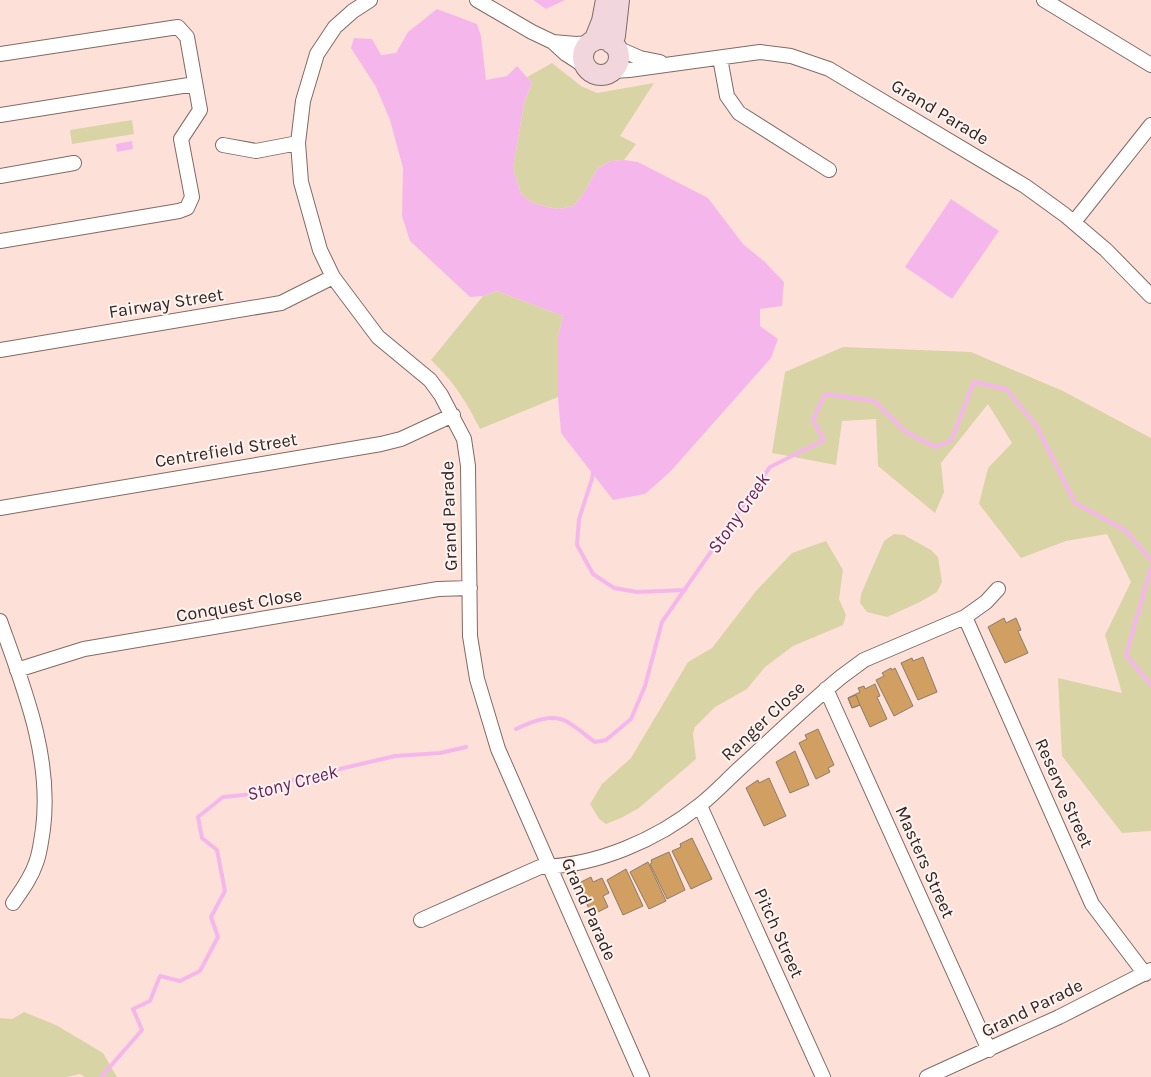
<svg xmlns="http://www.w3.org/2000/svg" width="1151" height="1077" font-family="Karla,sans-serif">
<rect width="100%" height="100%" fill="#fde1d9"/>
<path fill="#d9d4a6" d="M552,63L581,86L597,93L654,83L620,136L636,144L624,160L611,161L598,168L582,196L573,206L559,209L547,207L533,203L521,194L513,168L524,103L532,83L527,77Z
M132,120L134,134L72,144L70,130Z
M497,291L563,316L558,337V397L480,429C466,401 454,382 431,360L483,296Z
M843,347L971,352L1063,391L1151,438V831L1122,833L1062,756L1058,678L1122,693L1105,635L1131,582L1107,534L1066,541L1021,558L979,504L988,468L1012,443L988,404L941,463L944,492L935,513L878,466L876,419L842,421L836,465L772,453L785,372Z
M894,534L904,535L931,550L938,557L942,582L937,592L920,602L887,617L867,612L860,603L861,594L884,541Z
M826,541L843,570L839,599L846,615L843,625L793,646L765,667L747,689L715,707L695,727L693,734L696,759L639,808L621,818L606,824L599,819L590,804L602,784L631,758L688,662L712,648L756,591L792,553Z
M24,1012L56,1025L103,1053L117,1077H85L80,1074L66,1077H0V1018L12,1019Z"/>
<path fill="#f5b7eb" d="M533,0H565L546,9Z
M437,9L477,24L481,36L486,80L507,76L517,66L532,83L524,103L513,168L521,194L533,203L547,207L559,209L573,206L582,196L598,168L611,161L624,160L638,162L708,198L743,244L765,262L784,282L782,306L760,309V326L778,339L771,358L670,472L645,494L613,500L561,433L558,397V337L563,316L497,291L483,296L470,297L410,241L402,216L403,168L390,120L376,87L351,48L354,38L372,39L381,55L396,53L408,32Z
M132,141L133,149L117,152L116,144Z
M951,199L999,231L952,299L905,267Z"/>
<g fill="none" stroke-linecap="round" stroke-linejoin="round">
<path stroke="#f5b7eb" stroke-width="4" d="M593,471L592,479L579,519L577,545L593,574L614,588L637,592L685,590
M1151,568L1126,655L1151,685
M516,729C531,722 553,712 569,723C578,728 586,736 595,742L606,740L631,719L645,686L662,622L770,467L824,440L813,420L825,394L874,401L906,432L935,447L951,441L974,382L1006,389L1036,425L1075,503L1125,530L1151,560
M101,1077L142,1030L133,1009L150,1001L160,976L180,981L200,971L218,937L211,917L225,891L217,850L202,838L198,817L223,797L264,793L293,780L395,756L440,753L466,747"/>
</g>
<path fill="#d29f63" stroke="#8b7b69" d="M1004,618L1006,623L1016,618L1021,630L1018,631L1028,653L1005,663L988,627Z
M923,657L937,692L918,700L901,663L912,658L913,661Z
M891,668L892,670L895,668L913,706L894,716L876,680L884,676L882,673Z
M875,684L880,696L877,697L887,719L870,727L860,705L852,708L848,698L860,692L858,688L864,686L865,689Z
M856,695L860,705L852,708L848,698Z
M818,729L834,765L828,768L830,772L816,779L799,743L807,739L805,735Z
M795,751L809,785L790,793L776,762Z
M769,778L786,816L764,826L746,788L758,780L759,783Z
M692,838L712,879L691,889L672,851L681,847L680,844Z
M669,852L685,890L667,899L650,864L652,863L651,860Z
M648,862L666,901L649,909L630,872Z
M626,869L643,906L623,915L607,880Z
M591,877L593,882L602,878L609,893L603,896L608,907L592,915L577,884Z"/>
<g fill="none" stroke-linecap="round" stroke-linejoin="round">
<defs>
<path id="street" d="M370,0L353,11L335,27L317,54L303,101L298,143L301,182L320,250L333,277L378,337L430,380L441,395L464,439L468,466L470,636L477,679L498,749L642,1077
M477,0L532,32L553,42L566,54L586,67
M1044,0L1151,65
M553,42L576,44L591,43
M617,48L640,58L660,62
M0,54L178,27L187,37L200,110L181,139L192,197L187,208L179,211L0,241
M720,58L727,96L739,113L829,170
M613,71L629,70L760,52L791,56L829,69L1025,186L1065,215L1106,250L1151,296
M0,115L195,84
M223,145L256,151L298,143
M0,176L74,163
M1074,222L1151,125
M0,350L281,303L333,277
M0,508L381,444L401,439L453,415
M965,617L1092,904L1145,974
M0,621C24,688 52,757 43,829C41,841 40,853 36,863C31,878 22,890 13,903
M17,670L84,649L438,589L470,588
M826,689L989,1050
M700,806L823,1077
M421,920L540,867C596,866 657,840 700,805C714,794 726,781 739,769C773,738 806,706 841,677L864,660L965,617L986,602L998,589
M927,1077L1059,1017L1151,970"/>
<path id="secondary" d="M583 57a18 18 0 1 1 36 0a18 18 0 1 1-36 0Z
M594,41L602,21L606,0
M612,44L615,36L619,0"/>
</defs>
<use href="#street" stroke="#826a63" stroke-width="16"/>
<use href="#secondary" stroke="#826a63" stroke-width="22"/>
<use href="#street" stroke="#fff" stroke-width="14"/>
<use href="#secondary" stroke="#f1d6dd" stroke-width="20"/>
</g>
<g text-anchor="middle" stroke-width="4" stroke-linejoin="round" paint-order="stroke">
<g font-size="18" fill="#2f2522" stroke="#fef3ef">
<text transform="translate(940 112) rotate(31)" y="6">Grand Parade</text>
<text transform="translate(166 303) rotate(-9)" y="6">Fairway Street</text>
<text transform="translate(226 450) rotate(-9)" y="6">Centrefield Street</text>
<text transform="translate(449 516) rotate(-92)" y="6">Grand Parade</text>
<text transform="translate(239 605) rotate(-10)" y="6">Conquest Close</text>
<text transform="translate(763 721) rotate(-43)" y="6">Ranger Close</text>
<text transform="translate(1064 793) rotate(66)" y="6">Reserve Street</text>
<text transform="translate(925 862) rotate(66)" y="6">Masters Street</text>
<text transform="translate(589 909) rotate(66)" y="6">Grand Parade</text>
<text transform="translate(779 933) rotate(66)" y="6">Pitch Street</text>
<text transform="translate(1032 1008) rotate(-26)" y="6">Grand Parade</text>
</g>
<g font-size="19" font-style="italic" fill="#66205f" stroke="#fef3ef">
<text transform="translate(738 513) rotate(-55)" y="7">Stony Creek</text>
<text transform="translate(292 782) rotate(-15)" y="7">Stony Creek</text>
</g>
</g>
</svg>
